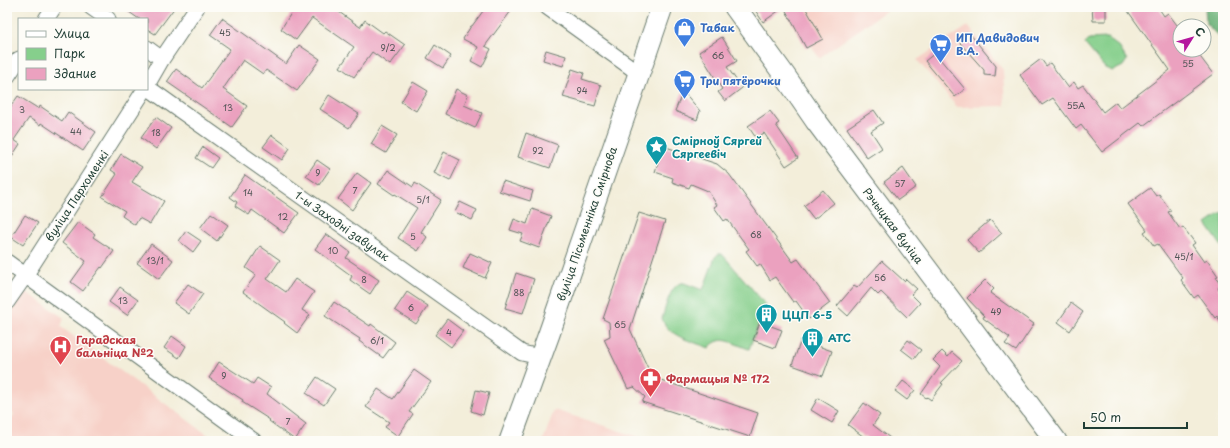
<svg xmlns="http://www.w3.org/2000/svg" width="1230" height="448" font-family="'Playpen Sans',sans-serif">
<rect width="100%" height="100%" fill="#fdfcf7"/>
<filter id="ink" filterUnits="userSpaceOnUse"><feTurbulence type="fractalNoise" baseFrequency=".025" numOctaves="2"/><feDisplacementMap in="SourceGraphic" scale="8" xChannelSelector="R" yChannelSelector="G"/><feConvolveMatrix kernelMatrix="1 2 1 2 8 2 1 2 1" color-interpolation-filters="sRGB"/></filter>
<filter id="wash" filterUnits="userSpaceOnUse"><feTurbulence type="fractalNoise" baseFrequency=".012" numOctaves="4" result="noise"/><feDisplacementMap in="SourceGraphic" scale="16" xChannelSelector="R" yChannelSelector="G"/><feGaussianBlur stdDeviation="0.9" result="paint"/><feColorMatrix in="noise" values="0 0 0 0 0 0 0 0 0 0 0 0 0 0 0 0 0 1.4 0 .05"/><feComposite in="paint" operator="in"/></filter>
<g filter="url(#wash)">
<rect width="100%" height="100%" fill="#f3eeda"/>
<path fill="#f7d1c8" d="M784,7H891L819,58L811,45L806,48Z
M968,26L1003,70L1005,106L957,107L917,60Z
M25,291L64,318L61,327L216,441H7V426L14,414L7,409V317Z
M554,410L602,425L650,441H543Z"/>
<path fill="#86cf8c" stroke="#528660" d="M1107,38L1119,47L1127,60L1123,66L1113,71L1105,68L1085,44L1089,39Z
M1223,212V248L1206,224Z
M718,254H722L766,305L749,349C733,344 721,333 709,348C692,341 669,337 662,319C665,309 671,281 684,283C690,285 697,288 703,290L715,257Z"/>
<path fill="#6cb278" stroke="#467856" d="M1205,7H1223V39L1219,37L1206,24Z"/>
<g id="blocks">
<path fill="#eba1bf" d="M122,7H175L155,34L147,29V19H139Z
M295,7H332L360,27L365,20L383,33L385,31L405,45L390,65L372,52L354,77L340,67L354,47L312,18L296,40L281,29Z
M486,7H514L485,46L491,49L482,67L471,61L478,47L463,39L471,26H472Z
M753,7H805L823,39L806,48L784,7L763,22Z
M1092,7H1106V21H1093Z
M1125,7H1158L1164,16L1168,13L1180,29V50H1195L1213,74L1143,126L1140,123L1102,152L1081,125L1076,129L1053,98L1042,105L1020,75L1041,59L1046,66L1050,63L1068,87L1074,82L1078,88L1083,85L1103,112L1116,102L1120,108L1170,70Z
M222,18L286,64L299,45L320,59L297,91L266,70L263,74L243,60L223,89L247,106L232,127L167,82L176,69L202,88L230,49L210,35Z
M970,34L996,66L995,76L984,75V70L960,43Z
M722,37L737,61L727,67L742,88L725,101L718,92L722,89L699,52Z
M435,45L451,56L443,68L427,58Z
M546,50L566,56L563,66L543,60Z
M935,53L965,89L955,97L925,61Z
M572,69L584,73L582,79L601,85L595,106L563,97Z
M413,82L428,91L416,111L401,102Z
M456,89L468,95L464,105L482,113L475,128L445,114Z
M683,91L700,111L697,120L675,111Z
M329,95L359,114L349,128L320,109Z
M18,96L39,109L40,106L62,121L68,112L96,132L83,151L41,123L40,125L29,118L14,140L20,144L7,164V112Z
M874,110L883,123L871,131L882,148L867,158L847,128Z
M770,111L779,123L776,125L798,158L786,166L764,133L756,138L748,126Z
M156,117L171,128L156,149L141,138Z
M382,126L397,135L386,153L371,144Z
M526,133L558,145L550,168L518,157Z
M272,135L290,148L282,160L263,147Z
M663,146L717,164L729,174L793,262L798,259L830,303L809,319L796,301L793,302L775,277L770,280L760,264L757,266L746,251L749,249L727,219L724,221L714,207L717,205L708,191L691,184L689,188L672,182L673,178L655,172Z
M203,147L218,158L211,168L196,158Z
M444,152L460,160L450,181L434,173Z
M121,154L142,167L132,182L164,201L150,224L139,218L135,225L122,216L125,211L102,197L117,174L111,170Z
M317,160L330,169L319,185L306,176Z
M903,168L916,187L898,200L884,182Z
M388,170L413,187L415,183L441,200L421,232L427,237L418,251L398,238L417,208L395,194L394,195L378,184Z
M357,173L371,183L352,210L338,199Z
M245,175L299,213L284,233L252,210L249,215L235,206L237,202L230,197Z
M503,181L533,191L530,201L499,191Z
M1150,188L1156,196L1159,194L1171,211L1168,212L1180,229L1183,227L1195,243L1192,245L1204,262L1207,260L1218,276L1216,277L1221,285L1218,288L1223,295V325L1217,316L1215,318L1198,295L1194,298L1181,280L1183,278L1158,244L1154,246L1144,232L1147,230L1128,204Z
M823,190L834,203L814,219L804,206Z
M460,202L477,210L472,220L455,212Z
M532,209L551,216L539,248L520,241L523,234L510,230L514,219L527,224Z
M211,213L228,225L217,241L200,228Z
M639,213L665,221L630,329L652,377L758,413L750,437L642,402L645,397L634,387L628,389L604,339L610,336L609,322L603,319Z
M25,215L38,223L23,245L11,237Z
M990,220L1002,233L979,253L967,240Z
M78,222L95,234L93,237L114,251L102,268L101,267L83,291L71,282L86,261L62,243Z
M186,231L201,241L193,252L179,241Z
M326,234L350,252L346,258L379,280L370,294L350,280L352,276L315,249Z
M151,244L173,260L159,279L137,263Z
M260,246L280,260L267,279L286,292L295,279L314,292L302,310L310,315L297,333L284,323L285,322L243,292L256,275L246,268Z
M470,253L492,263L485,278L463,268Z
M882,261L904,281L906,279L917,289L911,294L920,303L907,317L881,292L878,295L871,288L848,316L837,306L854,286L857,288Z
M516,273L534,279L523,313L505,308Z
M985,280L994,289L990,293L1034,324L1016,351L1005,344L1010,338L983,318L984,316L967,298Z
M188,284L203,294L189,314L174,303Z
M120,287L138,300L127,315L109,302Z
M407,292L428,306L416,324L395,310Z
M334,302L370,326L371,324L395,342L383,358L359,341L360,339L325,316Z
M1071,303L1083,312L1070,331L1058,322Z
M447,319L463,331L451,347L435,335Z
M760,322L782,330L775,348L753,340Z
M172,336L186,346L179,358L164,348Z
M801,340L832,351L823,376L792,365Z
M908,340L921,350L914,359L901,349Z
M942,351L948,357L952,352L962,361L941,383L943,384L931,400L927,397L926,398L921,394L940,367L933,360Z
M219,362L253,384L257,378L271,387L267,394L306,424L295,440L269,421L270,420L242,402L243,400L209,378Z
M414,370L431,382L409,412L413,414L398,436L385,427L389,422L366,407L378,389L393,399Z
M317,377L335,389L324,405L306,393Z
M903,381L915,390L907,400L895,391Z
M476,390L489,393L483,415L471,411Z
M818,398L839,411L832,423L811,410Z
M864,403L880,415L873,425L894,441H871L865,436L864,437L848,425Z"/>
</g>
</g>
<g filter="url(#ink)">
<use href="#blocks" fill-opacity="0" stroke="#697b6e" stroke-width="1"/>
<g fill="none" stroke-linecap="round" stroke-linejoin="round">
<defs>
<path id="minor" d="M91,7L108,19
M547,7L640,74
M46,19L54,7
M147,48L162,59
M7,77L19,59
M147,85L162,59L197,7
M147,87L522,353L540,357
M7,262L254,441
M7,302L25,276L145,89"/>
<path id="secondary" d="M735,7L785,76L816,121L1056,441
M510,441L549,334L662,7"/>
</defs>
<use href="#minor" stroke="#697b6e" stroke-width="17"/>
<use href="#secondary" stroke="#697b6e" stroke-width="23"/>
<use href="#minor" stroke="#fff" stroke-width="15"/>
<use href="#secondary" stroke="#fff" stroke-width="21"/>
</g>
</g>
<defs>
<symbol id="shop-pin" viewBox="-11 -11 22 30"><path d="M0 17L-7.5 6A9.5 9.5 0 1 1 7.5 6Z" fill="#3f7fe0" stroke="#fdfcf7"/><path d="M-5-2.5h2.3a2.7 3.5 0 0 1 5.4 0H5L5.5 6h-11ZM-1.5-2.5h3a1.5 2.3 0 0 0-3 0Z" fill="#fff"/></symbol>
<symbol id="supermarket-pin" viewBox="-11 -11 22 30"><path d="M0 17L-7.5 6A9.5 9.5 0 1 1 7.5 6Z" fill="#3f7fe0" stroke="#fdfcf7"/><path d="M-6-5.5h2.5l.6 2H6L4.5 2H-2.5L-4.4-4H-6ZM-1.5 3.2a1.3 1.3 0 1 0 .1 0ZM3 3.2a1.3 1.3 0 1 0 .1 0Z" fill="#fff"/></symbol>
<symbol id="sight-pin" viewBox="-11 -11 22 30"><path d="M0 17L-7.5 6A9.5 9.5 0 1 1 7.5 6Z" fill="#0f9aa8" stroke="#fdfcf7"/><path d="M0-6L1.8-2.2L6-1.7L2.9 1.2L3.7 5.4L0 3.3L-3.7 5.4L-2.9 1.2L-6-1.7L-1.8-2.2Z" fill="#fff"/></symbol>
<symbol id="building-pin" viewBox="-11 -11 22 30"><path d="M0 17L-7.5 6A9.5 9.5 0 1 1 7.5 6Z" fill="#0f9aa8" stroke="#fdfcf7"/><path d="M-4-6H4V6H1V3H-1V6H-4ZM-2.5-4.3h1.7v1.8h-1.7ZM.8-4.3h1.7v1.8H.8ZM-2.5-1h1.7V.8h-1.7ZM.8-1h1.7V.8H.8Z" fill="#fff"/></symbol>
<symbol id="hospital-pin" viewBox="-11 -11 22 30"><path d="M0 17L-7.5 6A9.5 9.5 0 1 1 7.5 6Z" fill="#e0444e" stroke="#fdfcf7"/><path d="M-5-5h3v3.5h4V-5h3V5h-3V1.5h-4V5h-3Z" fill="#fff"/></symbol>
<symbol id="pharmacy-pin" viewBox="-11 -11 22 30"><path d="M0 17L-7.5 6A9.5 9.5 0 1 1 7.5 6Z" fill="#e0444e" stroke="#fdfcf7"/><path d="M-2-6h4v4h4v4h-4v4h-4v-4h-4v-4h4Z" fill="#fff"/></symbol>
</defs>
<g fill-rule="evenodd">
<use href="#shop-pin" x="672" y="16" width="25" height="34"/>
<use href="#supermarket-pin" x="928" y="32" width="25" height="34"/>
<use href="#supermarket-pin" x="672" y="68" width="25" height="34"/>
<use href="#sight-pin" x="644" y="134" width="25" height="34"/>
<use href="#building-pin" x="754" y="302" width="25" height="34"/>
<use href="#building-pin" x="800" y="326" width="25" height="34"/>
<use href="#hospital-pin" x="48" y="334" width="25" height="34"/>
<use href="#pharmacy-pin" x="638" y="366" width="25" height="34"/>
</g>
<g text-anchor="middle" stroke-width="3" stroke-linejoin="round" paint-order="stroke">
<g font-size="9" fill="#525657">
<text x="225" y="36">45</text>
<text x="388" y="51">9/2</text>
<text x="718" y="59">66</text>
<text x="1188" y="67">55</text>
<text x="582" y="94">94</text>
<text x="1076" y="109">55А</text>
<text x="228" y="111">13</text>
<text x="22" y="113">3</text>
<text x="76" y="135">44</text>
<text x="156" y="136">18</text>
<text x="538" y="154">92</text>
<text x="318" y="176">9</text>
<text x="900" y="187">57</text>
<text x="355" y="194">7</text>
<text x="248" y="196">14</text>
<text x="423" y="203">5/1</text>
<text x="283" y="220">12</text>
<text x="756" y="238">68</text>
<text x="413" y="240">5</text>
<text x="333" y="254">10</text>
<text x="1184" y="260">45/1</text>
<text x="155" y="264">13/1</text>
<text x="880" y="281">56</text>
<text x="364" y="283">8</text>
<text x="519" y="296">88</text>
<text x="123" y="304">13</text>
<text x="411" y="311">6</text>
<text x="996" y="315">49</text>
<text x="620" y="328">65</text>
<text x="449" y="336">4</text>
<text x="377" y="344">6/1</text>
<text x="224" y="379">9</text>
<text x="288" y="425">7</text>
</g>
<g font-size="11" font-weight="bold" fill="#366cbe" stroke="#fdfcf7" text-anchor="start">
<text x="700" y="32">Табак</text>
<text x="956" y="42">ИП Давидович<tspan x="956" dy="13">В.А.</tspan></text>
<text x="700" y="85">Три пятёрочки</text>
</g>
<g font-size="11" font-weight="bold" fill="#0d838f" stroke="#fdfcf7" text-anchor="start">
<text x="672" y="145">Смірноў Сяргей<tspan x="672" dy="13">Сяргеевіч</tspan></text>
<text x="782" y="319">ЦЦП 6-5</text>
<text x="828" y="342">АТС</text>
</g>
<g font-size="11" fill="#1f3d34" stroke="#fdfcf7">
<text transform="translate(77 196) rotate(-57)" y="4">вуліца Пархоменкі</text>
<text transform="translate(587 224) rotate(-71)" y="4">вуліца Пісьменніка Смірнова</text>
<text transform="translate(342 226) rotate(35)" y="4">1-ы Заходні завулак</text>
<text transform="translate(893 226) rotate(53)" y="4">Рэчыцкая вуліца</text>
</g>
<g font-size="11" font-weight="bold" fill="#be3a42" stroke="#fdfcf7" text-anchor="start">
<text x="76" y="344">Гарадская<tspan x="76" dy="13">бальніца №2</tspan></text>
<text x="666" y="383">Фармацыя № 172</text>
</g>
</g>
<rect width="1230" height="448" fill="none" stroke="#fdfcf7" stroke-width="24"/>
<rect x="18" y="18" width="130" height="72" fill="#fdfcf7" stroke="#a4b0a9"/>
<rect x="26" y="31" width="20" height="6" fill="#ffffff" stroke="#a4b0a9"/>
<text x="54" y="38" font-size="12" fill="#1f3d34">Улица</text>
<rect x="26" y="48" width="20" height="12" fill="#86cf8c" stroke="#a4b0a9"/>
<text x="54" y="58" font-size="12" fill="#1f3d34">Парк</text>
<rect x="26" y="68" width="20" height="12" fill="#eba1bf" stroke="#a4b0a9"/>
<text x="54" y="78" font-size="12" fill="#1f3d34">Здание</text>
<g transform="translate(1192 38) rotate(53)"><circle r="19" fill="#fdfcf7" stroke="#a4b0a9"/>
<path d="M0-3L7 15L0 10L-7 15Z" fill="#b5179e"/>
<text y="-6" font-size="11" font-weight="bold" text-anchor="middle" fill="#1f3d34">С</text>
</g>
<path d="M1084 422v6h103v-6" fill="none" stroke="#1f3d34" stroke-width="2"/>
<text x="1090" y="422" font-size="12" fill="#1f3d34" stroke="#fdfcf7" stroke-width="3" paint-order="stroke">50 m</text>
</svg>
